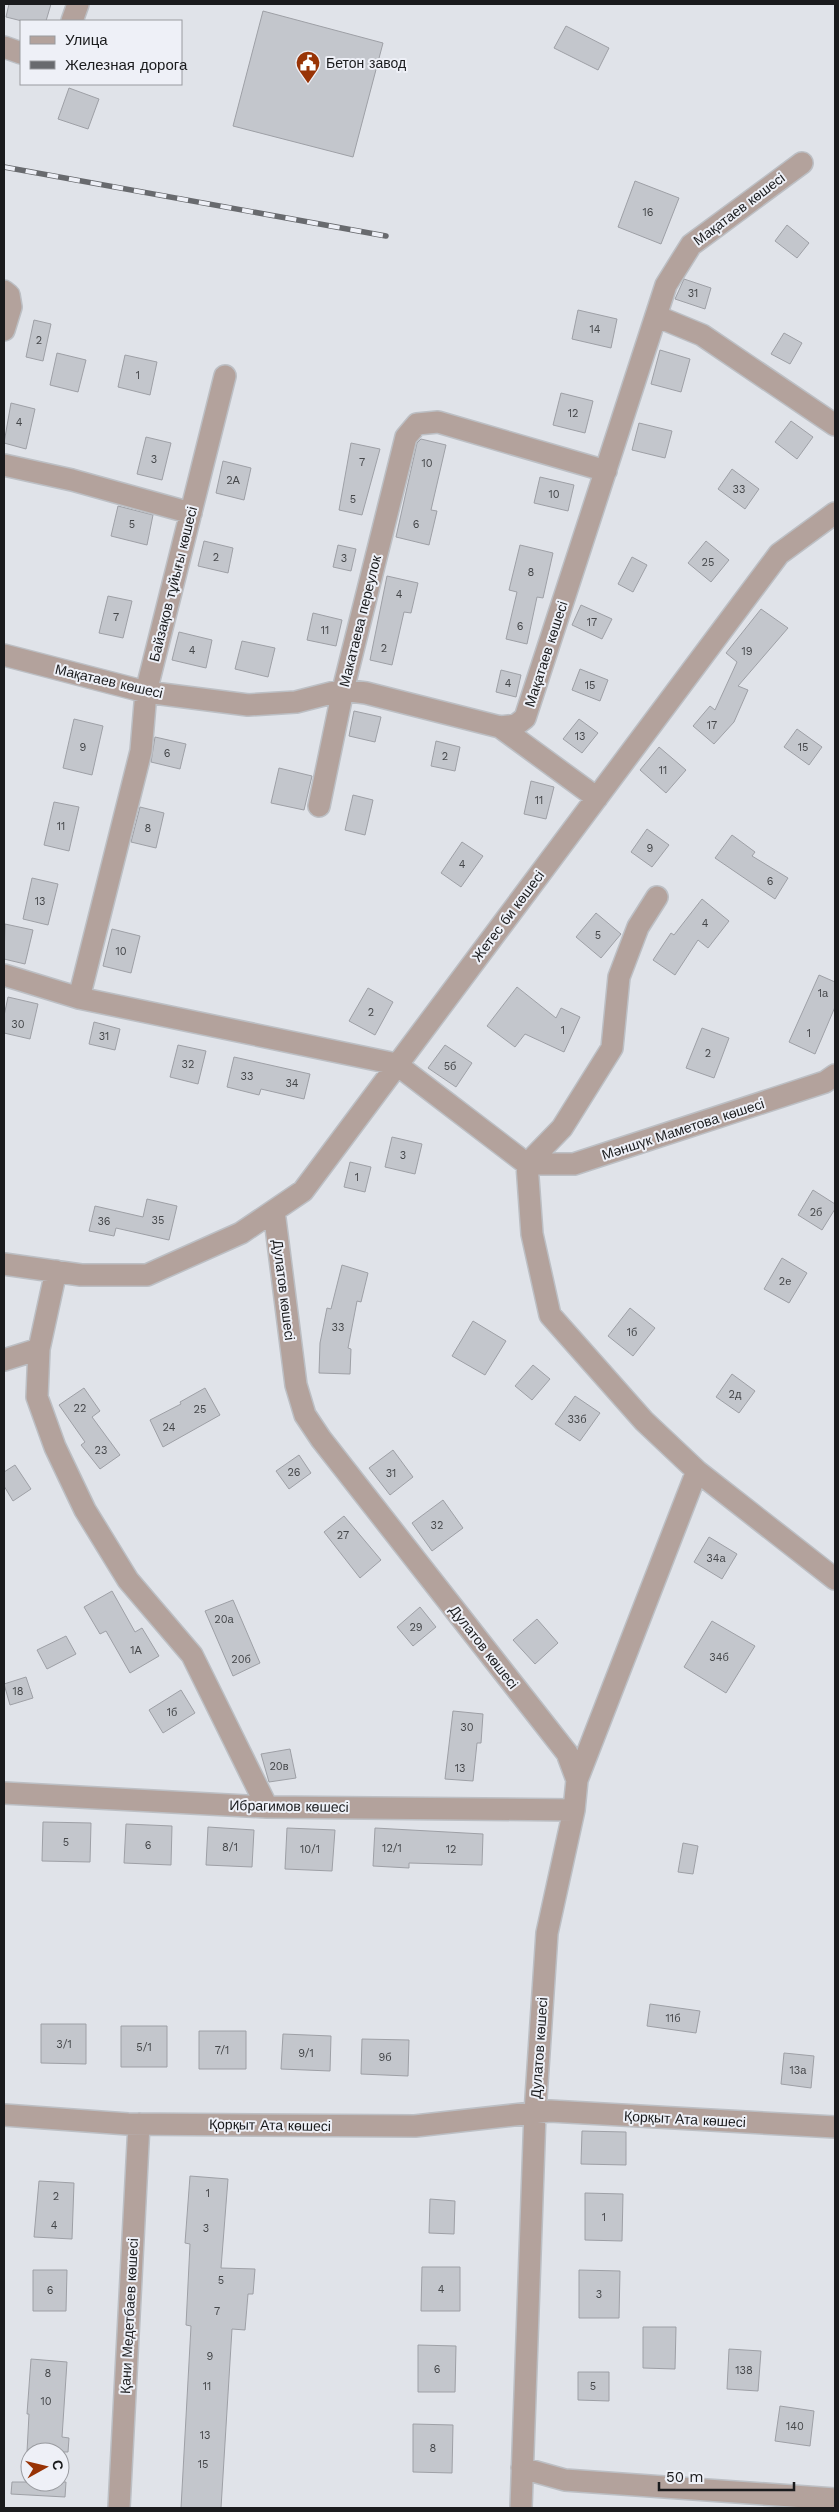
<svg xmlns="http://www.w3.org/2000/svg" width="839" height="2512" font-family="'Work Sans',sans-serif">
<rect width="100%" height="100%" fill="#e0e3e9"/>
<path fill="#c3c6cc" stroke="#9ea0a6" d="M9,4H51L46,21H22L6,17Z
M263,11L383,43L353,157L233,126Z
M566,26L609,48L598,70L554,48Z
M69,88L99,99L88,129L58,119Z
M635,181L679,198L661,244L618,227Z
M787,225L809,243L797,258L775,241Z
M684,279L711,288L705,309L675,299Z
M578,310L617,319L611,348L572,339Z
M34,320L51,324L43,361L26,357Z
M784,333L802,343L790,364L771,354Z
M660,350L690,359L681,392L651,384Z
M57,353L86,360L78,392L50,385Z
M125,355L157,362L150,395L118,387Z
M561,393L593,401L585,433L553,425Z
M11,403L35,409L26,449L4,443Z
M791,421L813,437L797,459L775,442Z
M639,423L672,431L665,458L632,450Z
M146,437L171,443L162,480L137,474Z
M421,439L446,445L431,510L437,511L429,545L396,537L417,443Z
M351,443L380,449L362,515L339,510Z
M223,461L251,468L244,500L216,493Z
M732,469L759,489L745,509L718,489Z
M540,477L574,485L568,511L534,503Z
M118,506L153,515L147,545L111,536Z
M204,541L233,548L228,573L198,566Z
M706,541L729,560L711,582L688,563Z
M338,545L356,549L351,571L333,567Z
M520,545L553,553L543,598L537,597L527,644L506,639L517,592L509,590Z
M632,557L647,565L633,592L618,584Z
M387,576L418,583L411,613L404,612L392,665L370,660Z
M108,596L132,601L123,638L99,633Z
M581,605L612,619L602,639L572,625Z
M761,609L788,628L738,686L748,690L734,722L714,744L693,726L710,706L715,710L737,662L726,653Z
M313,613L342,620L336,646L307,640Z
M179,632L212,640L206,668L172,660Z
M242,641L275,648L268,677L235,669Z
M580,669L608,680L600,701L572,690Z
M501,670L521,675L516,697L496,692Z
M354,711L381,717L375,742L349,736Z
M74,719L103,726L92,775L63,768Z
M579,719L598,733L582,753L563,739Z
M797,729L822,747L809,765L784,747Z
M155,737L186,744L180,769L151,762Z
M436,741L460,747L455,771L431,766Z
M659,747L686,770L666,793L640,770Z
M279,768L312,776L304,810L271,803Z
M531,781L554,787L546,819L524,814Z
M353,795L373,800L365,835L345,830Z
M54,802L79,807L69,851L44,845Z
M140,807L164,813L156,848L131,842Z
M647,829L669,845L652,867L631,852Z
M732,835L755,852L752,856L788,878L775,899L715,858Z
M462,842L483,856L461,887L441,873Z
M32,878L58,884L48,925L23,919Z
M702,899L729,921L708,948L698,940L675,975L653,960L671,933L674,935Z
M596,913L621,934L601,958L576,937Z
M5,924L33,930L25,964L4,959Z
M112,929L140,936L131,973L103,966Z
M819,975L835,982V1007L815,1054L789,1042Z
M517,987L556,1018L561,1008L580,1017L564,1052L525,1034L515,1047L487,1026Z
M368,988L393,1002L375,1035L349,1021Z
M8,997L38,1004L30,1039L4,1033V1016Z
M94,1022L120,1029L115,1050L89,1044Z
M702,1028L729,1038L714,1078L686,1068Z
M178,1045L206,1051L198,1084L170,1077Z
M445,1045L472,1063L456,1087L428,1068Z
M234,1057L310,1074L304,1099L261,1089L259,1095L227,1087Z
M392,1137L422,1144L415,1174L385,1167Z
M350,1162L371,1167L365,1192L344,1187Z
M813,1190L835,1204V1209L822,1230L798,1215Z
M147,1199L177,1206L169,1240L116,1228L114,1236L89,1231L95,1206L143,1217Z
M782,1258L807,1273L789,1303L764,1289Z
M342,1265L368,1273L361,1302L357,1301L348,1348L351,1349L350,1374L319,1373L320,1343L327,1308L331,1309Z
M630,1308L655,1328L633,1356L608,1336Z
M473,1321L506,1341L485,1375L452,1356Z
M533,1365L550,1379L532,1400L515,1386Z
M732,1374L755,1391L739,1413L716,1397Z
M84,1388L100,1411L92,1417L120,1455L100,1469L81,1445L85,1442L59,1405Z
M205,1388L220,1415L163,1447L150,1420L181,1404L180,1402Z
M575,1396L600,1413L580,1441L555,1424Z
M393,1450L413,1477L390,1495L369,1468Z
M299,1455L311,1473L289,1489L276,1471Z
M15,1465L31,1489L13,1501L4,1486V1472Z
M443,1500L463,1528L432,1551L412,1523Z
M344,1516L381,1560L360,1578L324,1532Z
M709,1537L737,1554L722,1579L694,1562Z
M112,1591L135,1632L142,1628L159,1656L130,1673L106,1631L100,1634L84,1607Z
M233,1600L260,1663L233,1676L205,1611Z
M420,1607L436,1627L413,1646L397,1627Z
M537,1619L558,1643L535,1664L513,1640Z
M712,1621L755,1646L726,1693L684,1667Z
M66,1636L76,1654L47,1669L37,1650Z
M26,1677L33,1698L10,1705L4,1684Z
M181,1690L195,1713L163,1733L149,1710Z
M453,1711L483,1714L481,1743H477L473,1781L445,1779Z
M290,1749L296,1778L269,1782L261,1754Z
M43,1822L91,1823L90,1862L42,1861Z
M126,1824L172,1826L171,1865L124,1863Z
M208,1827L254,1830L252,1867L206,1865Z
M287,1828L335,1830L332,1871L285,1869Z
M375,1828L483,1834L482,1865L409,1863V1868L373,1866Z
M683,1843L698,1846L693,1874L678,1872Z
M650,2004L700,2011L696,2033L647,2026Z
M41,2024H86V2064L41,2063Z
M121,2026H167V2067H121Z
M199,2031H246V2069H199Z
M283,2034L331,2036L330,2071L281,2069Z
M362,2039L409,2040L408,2076L361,2074Z
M784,2053L814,2056L811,2088L781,2084Z
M582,2131L626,2132V2165L581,2164Z
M190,2176L228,2179L221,2268L255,2269L253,2294H248L245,2330L232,2329L221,2508H181L191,2326L186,2325L190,2244L185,2243Z
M39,2181L74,2183L72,2239L34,2237Z
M585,2193L623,2194L622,2241L585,2240Z
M430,2199L455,2201L454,2234L429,2233Z
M422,2267H460V2311H421Z
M33,2270H67L66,2311H33Z
M579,2270L620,2271L619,2318H579Z
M643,2327H676L675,2369L643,2368Z
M418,2345L456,2346L455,2392H418Z
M729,2349L761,2351L758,2391L727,2389Z
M31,2359L67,2362L62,2437L69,2438L68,2452H27L29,2414H27Z
M578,2372H609V2401L578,2400Z
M780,2406L814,2411L810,2446L775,2441Z
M413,2424L453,2425L452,2473L413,2472Z
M12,2482H66L65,2497L11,2494Z"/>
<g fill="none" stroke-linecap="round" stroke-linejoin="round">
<defs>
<path id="minor" d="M72,21L78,4
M4,47L21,53
M4,291L9,295L11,307L4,330
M656,316L702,335L835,425
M4,465L72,480L191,513
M4,655L146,692L248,705L296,702L343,690L366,693L500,727L516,725L525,718L666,285L691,245L802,163
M500,727L597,798
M319,806L343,690L406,437L417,424L438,422L606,471
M4,975L79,998L396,1064L527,1164
M79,998L141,751L146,692L225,376
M527,1164L532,1234L550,1315L644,1421L697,1471L577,1780
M527,1164H574L825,1082L835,1075
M527,1164L562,1128L612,1048L619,977L638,927L657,897
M274,1211L296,1385L305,1415L321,1439L567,1753L577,1780L574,1810L547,1933L535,2113L521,2508
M4,1264L81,1275H147L241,1233L303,1191L779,554L835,513
M39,1349L37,1397L55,1447L85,1510L128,1580L192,1655L267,1807
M4,1360L39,1349L56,1271
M697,1471L835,1579
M4,1793L267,1807L574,1810
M4,2115L128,2124L415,2126L550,2111L835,2127
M522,2468L565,2480L835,2499
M119,2508L139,2124"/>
</defs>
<use href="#minor" stroke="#bcbfc4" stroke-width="24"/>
<use href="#minor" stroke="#b3a29c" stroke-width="21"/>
<defs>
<path id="rail" d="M4,167L386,236"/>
</defs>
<use href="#rail" stroke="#686a6e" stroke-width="5.5"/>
<use href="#rail" stroke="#eef0f7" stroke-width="4" stroke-dasharray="11" stroke-linecap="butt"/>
</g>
<defs>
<symbol id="civic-pin" viewBox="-11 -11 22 30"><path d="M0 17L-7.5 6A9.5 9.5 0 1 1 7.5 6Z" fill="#983305" stroke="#eef0f7"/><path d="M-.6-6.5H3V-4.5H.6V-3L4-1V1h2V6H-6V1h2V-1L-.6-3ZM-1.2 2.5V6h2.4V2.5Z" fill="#fff"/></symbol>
</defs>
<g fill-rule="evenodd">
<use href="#civic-pin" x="294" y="49" width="28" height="38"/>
</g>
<g text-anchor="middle" stroke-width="4" stroke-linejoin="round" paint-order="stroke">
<g font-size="11" fill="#444649">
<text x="648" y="216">16</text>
<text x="693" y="297">31</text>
<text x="595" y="333">14</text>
<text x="39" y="344">2</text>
<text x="138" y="379">1</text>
<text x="573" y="417">12</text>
<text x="19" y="426">4</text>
<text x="154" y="463">3</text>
<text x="362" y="466">7</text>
<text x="427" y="467">10</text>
<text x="233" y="484">2А</text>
<text x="739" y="493">33</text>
<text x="554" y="498">10</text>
<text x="353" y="503">5</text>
<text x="132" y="528">5</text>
<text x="416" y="528">6</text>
<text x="216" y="561">2</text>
<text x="344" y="562">3</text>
<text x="708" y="566">25</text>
<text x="531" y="576">8</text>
<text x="399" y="598">4</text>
<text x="116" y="621">7</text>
<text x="592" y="626">17</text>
<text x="520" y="630">6</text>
<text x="325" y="634">11</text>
<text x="384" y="652">2</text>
<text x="192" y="654">4</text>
<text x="747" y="655">19</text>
<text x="508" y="687">4</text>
<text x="590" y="689">15</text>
<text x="712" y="729">17</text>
<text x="580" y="740">13</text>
<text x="83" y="751">9</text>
<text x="803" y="751">15</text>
<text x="167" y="757">6</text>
<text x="445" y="760">2</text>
<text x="663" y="774">11</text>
<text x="539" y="804">11</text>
<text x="61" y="830">11</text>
<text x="148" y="832">8</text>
<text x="650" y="852">9</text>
<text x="462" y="868">4</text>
<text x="770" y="885">6</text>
<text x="40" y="905">13</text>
<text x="705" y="927">4</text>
<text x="598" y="939">5</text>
<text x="121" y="955">10</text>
<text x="823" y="997">1а</text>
<text x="371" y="1016">2</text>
<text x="18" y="1028">30</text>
<text x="563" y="1034">1</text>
<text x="809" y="1037">1</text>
<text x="104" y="1040">31</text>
<text x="708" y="1057">2</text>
<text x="188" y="1068">32</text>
<text x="450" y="1070">5б</text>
<text x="247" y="1080">33</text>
<text x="292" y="1087">34</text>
<text x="403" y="1159">3</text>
<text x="357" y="1181">1</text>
<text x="816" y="1216">2б</text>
<text x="158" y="1224">35</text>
<text x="104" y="1225">36</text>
<text x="785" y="1285">2е</text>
<text x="338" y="1331">33</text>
<text x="632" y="1336">1б</text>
<text x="735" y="1398">2д</text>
<text x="80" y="1412">22</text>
<text x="200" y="1413">25</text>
<text x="577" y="1423">33б</text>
<text x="169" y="1431">24</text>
<text x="101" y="1454">23</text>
<text x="294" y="1476">26</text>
<text x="391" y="1477">31</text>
<text x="437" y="1529">32</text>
<text x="343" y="1539">27</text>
<text x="716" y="1562">34а</text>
<text x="224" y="1623">20а</text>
<text x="416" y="1631">29</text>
<text x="136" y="1654">1А</text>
<text x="719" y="1661">34б</text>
<text x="241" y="1663">20б</text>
<text x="18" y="1695">18</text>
<text x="172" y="1716">1б</text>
<text x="467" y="1731">30</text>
<text x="279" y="1770">20в</text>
<text x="460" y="1772">13</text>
<text x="66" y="1846">5</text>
<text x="148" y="1849">6</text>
<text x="230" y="1851">8/1</text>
<text x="392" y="1852">12/1</text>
<text x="310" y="1853">10/1</text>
<text x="451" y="1853">12</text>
<text x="673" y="2022">11б</text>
<text x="64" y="2048">3/1</text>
<text x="144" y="2051">5/1</text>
<text x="222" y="2054">7/1</text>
<text x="306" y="2057">9/1</text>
<text x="385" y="2061">9б</text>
<text x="798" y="2074">13а</text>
<text x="208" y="2197">1</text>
<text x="56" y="2200">2</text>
<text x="604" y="2221">1</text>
<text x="54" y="2229">4</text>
<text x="206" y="2232">3</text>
<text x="221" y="2284">5</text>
<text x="441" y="2293">4</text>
<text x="50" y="2294">6</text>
<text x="599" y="2298">3</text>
<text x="217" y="2315">7</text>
<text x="210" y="2360">9</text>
<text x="437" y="2373">6</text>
<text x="744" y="2374">138</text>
<text x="48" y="2377">8</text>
<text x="207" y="2390">11</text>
<text x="593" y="2390">5</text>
<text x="46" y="2405">10</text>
<text x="795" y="2430">140</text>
<text x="205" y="2439">13</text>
<text x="433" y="2452">8</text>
<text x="203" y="2468">15</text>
</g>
<g font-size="14" fill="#1a1b1d" stroke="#eef0f7" text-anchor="start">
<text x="326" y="68">Бетон завод</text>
</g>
<g font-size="14" fill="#1a1b1d" stroke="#eef0f7">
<text transform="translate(739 209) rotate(-37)" y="5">Мақатаев көшесі</text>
<text transform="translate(173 584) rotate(-76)" y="5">Байзақов тұйығы көшесі</text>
<text transform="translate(360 621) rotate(-76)" y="5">Макатаева переулок</text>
<text transform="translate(546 654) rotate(-72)" y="5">Мақатаев көшесі</text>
<text transform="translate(109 681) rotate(13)" y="5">Мақатаев көшесі</text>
<text transform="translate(508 916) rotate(-53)" y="5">Жетес би көшесі</text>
<text transform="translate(683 1129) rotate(-18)" y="5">Мәншүк Маметова көшесі</text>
<text transform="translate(284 1290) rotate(83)" y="5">Дулатов көшесі</text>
<text transform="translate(484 1647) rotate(52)" y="5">Дулатов көшесі</text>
<text transform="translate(289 1806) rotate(1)" y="5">Ибрагимов көшесі</text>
<text transform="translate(539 2048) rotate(-86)" y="5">Дулатов көшесі</text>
<text transform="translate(685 2119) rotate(3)" y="5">Қорқыт Ата көшесі</text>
<text transform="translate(270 2125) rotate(1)" y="5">Қорқыт Ата көшесі</text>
<text transform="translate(129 2316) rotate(-87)" y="5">Қани Медетбаев көшесі</text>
</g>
</g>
<rect width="839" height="2512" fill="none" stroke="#1a1b1d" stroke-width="10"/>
<rect x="20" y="20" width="162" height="65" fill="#eef0f7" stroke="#999ba0"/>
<rect x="30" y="36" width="25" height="8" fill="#b3a29c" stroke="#999ba0"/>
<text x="65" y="45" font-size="15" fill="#1a1b1d">Улица</text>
<rect x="30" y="61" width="25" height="8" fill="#686a6e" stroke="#999ba0"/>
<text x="65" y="70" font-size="15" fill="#1a1b1d">Железная дорога</text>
<g transform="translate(45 2467) rotate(82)"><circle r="24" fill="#eef0f7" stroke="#999ba0"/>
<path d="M0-4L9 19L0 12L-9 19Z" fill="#983305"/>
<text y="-8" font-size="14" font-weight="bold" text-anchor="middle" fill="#1a1b1d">С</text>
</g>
<path d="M659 2482v8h135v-8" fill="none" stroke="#1a1b1d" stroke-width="2.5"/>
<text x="666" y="2482" font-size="15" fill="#1a1b1d" stroke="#eef0f7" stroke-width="4" paint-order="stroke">50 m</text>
</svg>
